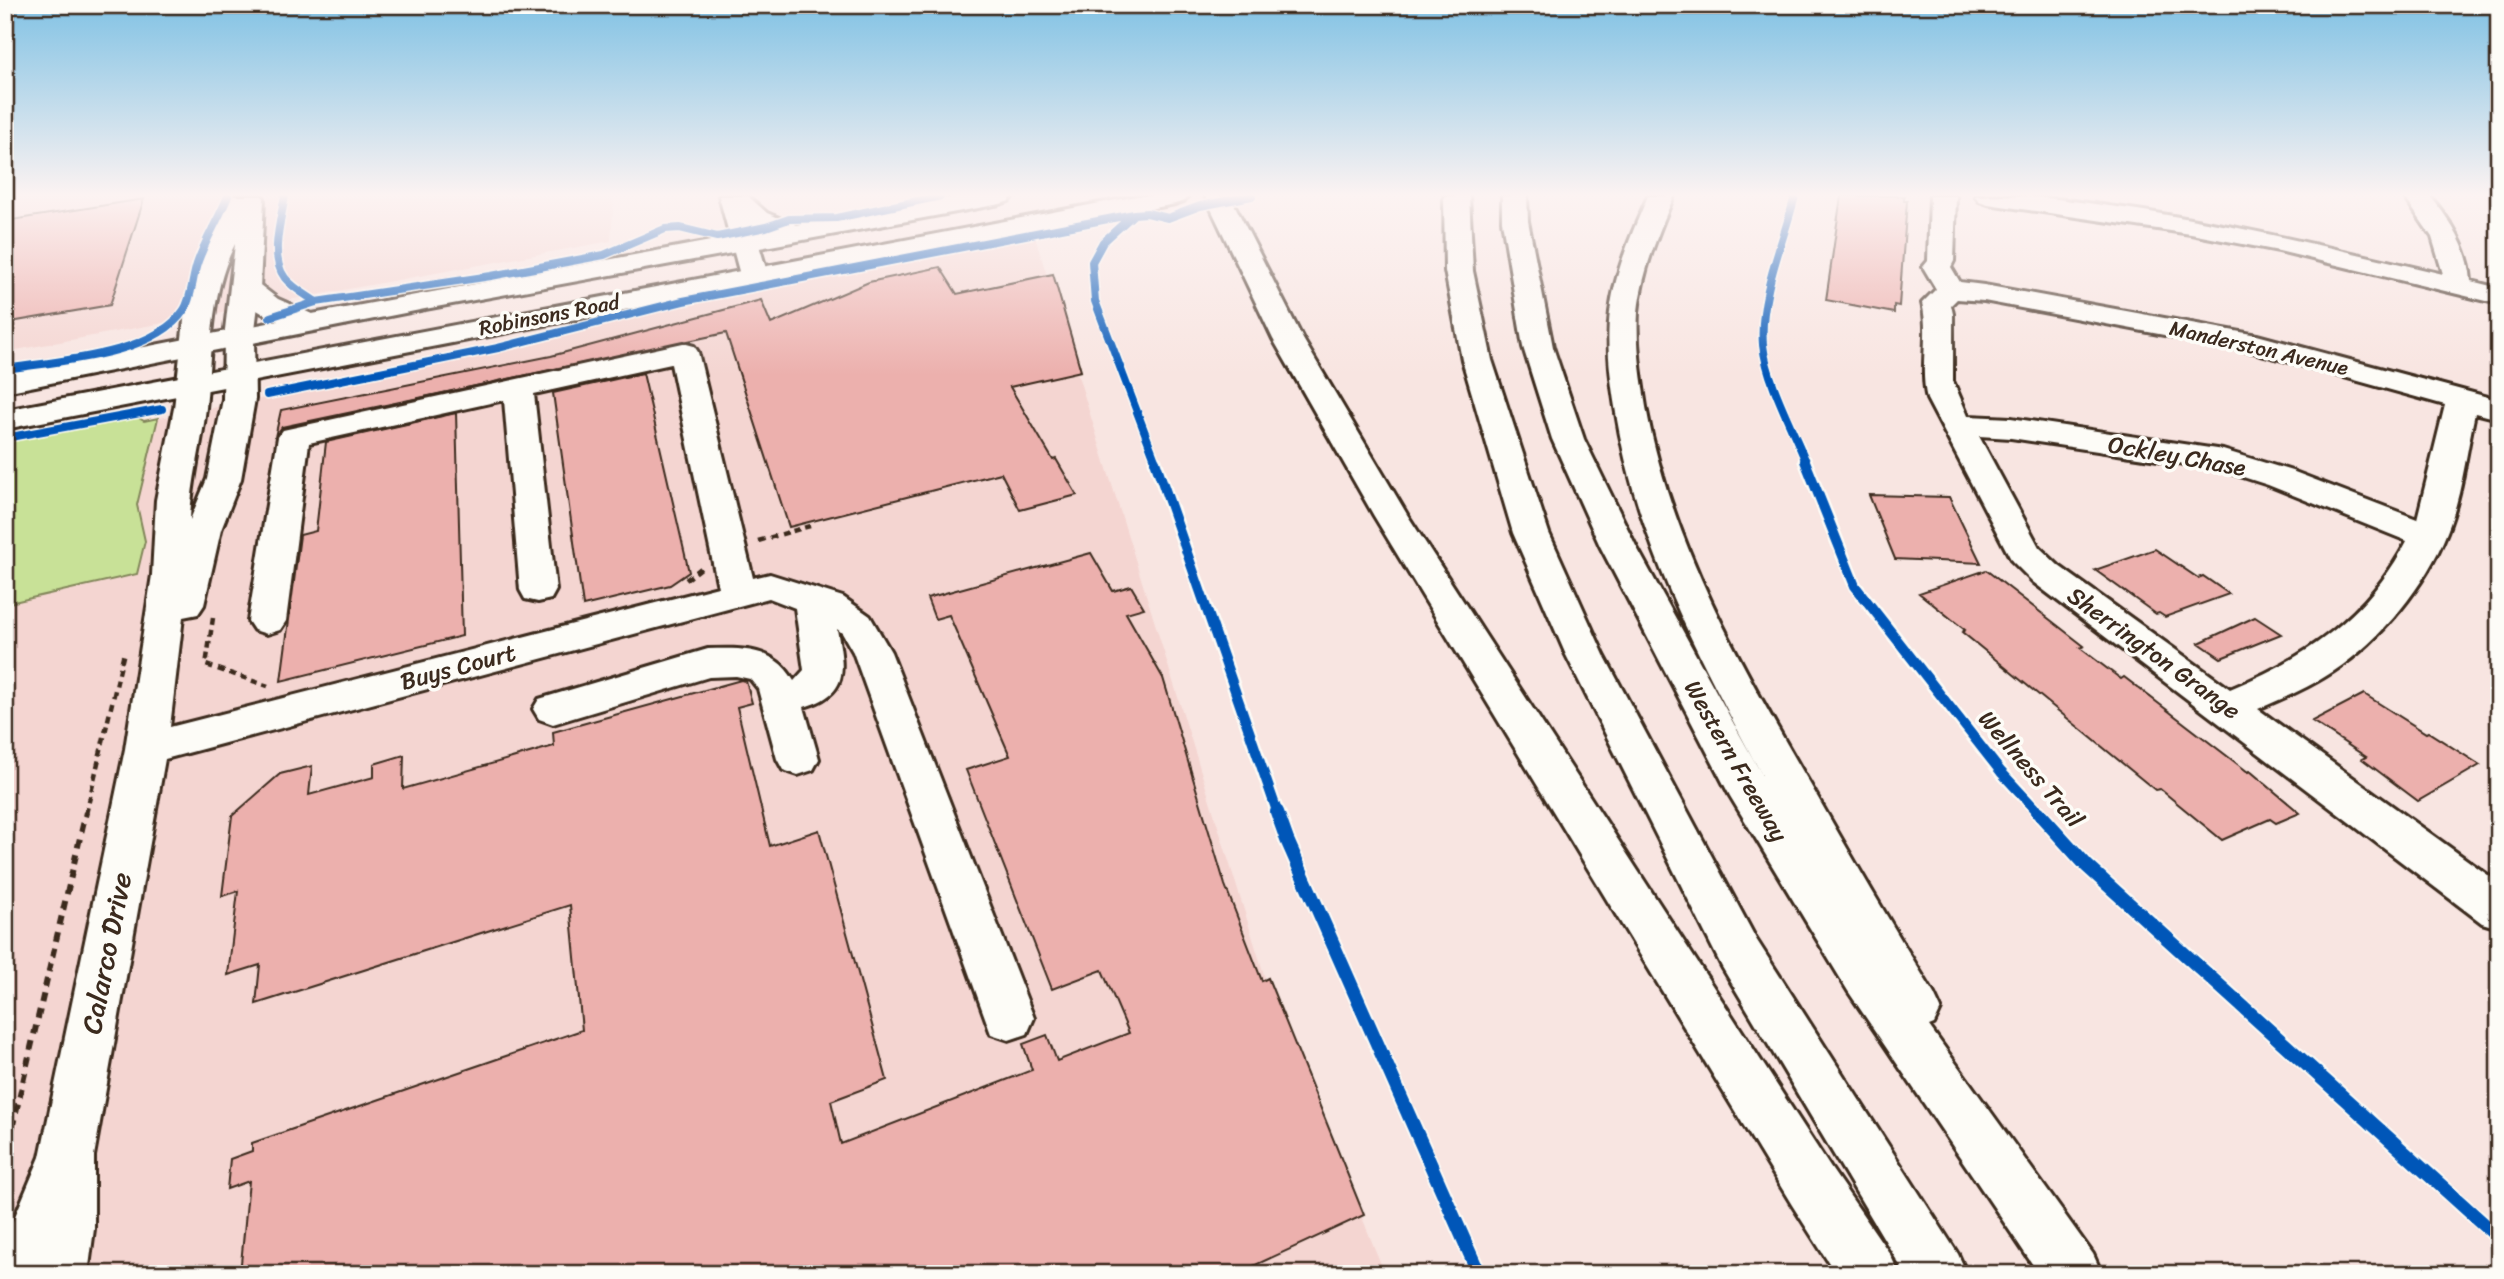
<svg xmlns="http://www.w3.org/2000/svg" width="2504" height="1279" font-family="Sriracha,sans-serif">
<rect width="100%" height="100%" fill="#f8e5e1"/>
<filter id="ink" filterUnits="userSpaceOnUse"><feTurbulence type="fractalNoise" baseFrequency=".0143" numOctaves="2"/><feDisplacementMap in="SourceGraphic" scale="14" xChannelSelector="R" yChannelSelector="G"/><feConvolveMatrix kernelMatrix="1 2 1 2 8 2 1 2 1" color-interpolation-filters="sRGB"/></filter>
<g filter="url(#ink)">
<path fill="#f4d5d1" d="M5,196H614L611,241L5,352Z
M1035,237L1267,984L1385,1274H5V439L132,414L144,421L271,397L503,351L695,302Z"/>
<path fill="#c8e197" stroke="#82865a" stroke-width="2" d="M132,414L144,421L158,418L137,505L145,541L137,574L5,604V439Z"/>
<path fill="#ecb0ad" stroke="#3b2a1e" stroke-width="2" d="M1841,196H1904V201H1907L1899,306L1894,305V313L1826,300Z
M144,199L110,305L5,323V221Z
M940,267L957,294L1053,274L1081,371L1010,387L1053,460L1056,459L1077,495L1020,510L1001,473L789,527L726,333L282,427L275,437L281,410L551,356L761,300L771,324L869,282Z
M643,373L689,572L670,585L583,606L553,393Z
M456,413L462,636L281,681L300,535L316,531L326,442Z
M1869,495L1949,497L1981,563L1895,559Z
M2155,549L2198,578L2203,576L2229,594L2165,617L2159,613L2156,614L2095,570Z
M1091,553L1113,591L1131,586L1144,608L1126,613L1163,678L1225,885L1262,981L1268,978L1364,1215L1236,1274H240L249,1181L227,1189L230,1159L252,1151V1143L582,1030L570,905L256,1004L260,965L228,975L238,891L222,896L232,816L280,774L312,766L309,795L374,777V764L404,755L403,789L554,746L553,732L741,680L746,681L752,703L737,707L770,846L819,830L887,1080L831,1101L841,1144L1032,1070L1023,1044L1047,1035L1057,1061L1129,1033L1102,970L1052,989L966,770L1010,756L949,615L935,619L927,598Z
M1986,570L2084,646L2080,648L2121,679L2124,677L2248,772L2250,771L2300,813L2276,823L2270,819L2222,840L2160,789L2155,790L1962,632L1965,630L1919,593Z
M2255,617L2281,634L2221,658L2199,643Z
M2364,694L2426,733L2428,732L2480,765L2418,801L2362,759L2366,757L2312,721Z"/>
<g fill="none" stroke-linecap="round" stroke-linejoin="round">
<defs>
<path id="minor" d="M234,196H262L264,198L260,288L254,338L255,399L241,479L221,530L204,605L198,614L183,617L170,727L718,587L671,364L534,394L556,590L551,599L538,602L525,599L520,590L504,400L309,443L286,621L280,630L267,634L254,630L248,621L278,437L283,430L683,343L694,346L698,352L753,578L770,574L843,597L870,616L891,652L1034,1018L1027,1034L1009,1040L991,1034L853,652L842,633L837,629C844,669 850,694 804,707L819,759L813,770L798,775L783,770L777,759L758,689L750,679L736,676L709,677L553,724L539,719L533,709L539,699L708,649C743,648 775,647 794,681L804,670L795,608L769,598L165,759L94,1156V1229L88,1274H5V1240L40,1157L125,749L152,575L156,500L174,408L185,312L202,257ZM235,244L224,338L223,399L207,479L190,520C191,482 202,445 206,408C212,352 209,295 235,244Z
M719,196H744L768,275L764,281L754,283L744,281L740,275Z
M1930,196H1956L1954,261L1951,267L1960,282L1984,285L2257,335L2499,400V419L2475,413C2466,453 2462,495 2447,532C2426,585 2381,640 2334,671C2310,687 2284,698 2258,709L2499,883V928L2482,923L2033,582L2012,561L1927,399C1919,367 1930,334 1922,303L1936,289L1923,267L1928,261ZM1957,299L1984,301L2254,352L2445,405L2417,519L2292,471L2223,450L2011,418L1968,416L1953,381V314L1951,305ZM1979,436L2011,438L2218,469L2268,485L2407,541C2368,616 2306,658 2230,689L2059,566L2039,547Z
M1975,196C2026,193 2074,201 2124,208C2232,224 2337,249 2443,274L2432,237L2404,196H2430C2450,220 2469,248 2471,281L2499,288V304L2279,251L2191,234L1988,204L1979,201Z"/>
<path id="highway" d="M721,196H748L767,213L796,225L960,196H1013L1009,201L1000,204L425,309L5,392V374L278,321C261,313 243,304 232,288L236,282L246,280L256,282L278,299L312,314L765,231L749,223Z
M1137,196H1188L1184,201L1175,204L5,429V410Z
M1205,196H1230L1303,339L1408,516L1830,1167L1890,1254L1899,1274H1836L1792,1205L1374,516L1273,339Z
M1444,196H1469L1473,271L1492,360L1549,533L1604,655L1756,939L1958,1254L1967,1274H1905L1722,967L1566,655L1513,533L1462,360L1445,271Z
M1502,196H1527L1528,221L1553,347L1584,439L1636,546L1762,775C1699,658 1635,539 1615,407C1610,376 1606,343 1610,312C1615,271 1632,233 1648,196H1674C1658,233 1642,272 1638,312C1636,344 1641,376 1646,407C1671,543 1741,665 1810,784C1850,854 1891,924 1934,994L1941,1009L1934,1024L1929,1026L2093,1254L2102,1274H2039L1848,991L1730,796L1600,546L1552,439L1523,347L1502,221Z"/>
</defs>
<use href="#minor" stroke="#3b2a1e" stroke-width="6"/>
<use href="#highway" stroke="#3b2a1e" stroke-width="6"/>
<path stroke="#3b2a1e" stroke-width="4.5" stroke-dasharray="7 5" stroke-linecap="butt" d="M758,541L810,526
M686,580L701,568
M213,618L206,665L268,686
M86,814L124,652"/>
<path stroke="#3b2a1e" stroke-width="6" stroke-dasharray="9 7" stroke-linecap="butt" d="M5,1159L86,812"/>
<use href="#minor" fill="#fdfcf7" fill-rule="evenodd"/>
<use href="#highway" fill="#fdfcf7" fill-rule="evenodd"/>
<defs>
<path id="cycleway-far2" d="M285,196C281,219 269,258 285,278C293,288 306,295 316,302
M1795,196C1783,243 1759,296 1763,345C1767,382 1792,427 1806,462
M270,317L316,302L491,276L604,255L665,229L680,228L717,237L766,227L789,219L836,218L941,196
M5,369C55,361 154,356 184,310C192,297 192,279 197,264C205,240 219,219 228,196
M267,395L498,348L683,301L1134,214
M5,438L162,409
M1156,462L1095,301L1092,262L1103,242L1134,214L1147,213L1168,218L1200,206L1252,196"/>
<path id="cycleway-far1" d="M1155,461L1278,814
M1805,461L1855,586L2001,772L2040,814"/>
<path id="cycleway" d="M1277,812L1287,840L1479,1274
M2038,812L2087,866L2499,1238"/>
</defs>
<use href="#cycleway-far2" stroke="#fdfcf7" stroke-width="11"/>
<use href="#cycleway-far1" stroke="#fdfcf7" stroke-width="15"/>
<use href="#cycleway" stroke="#fdfcf7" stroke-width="18"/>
<use href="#cycleway-far2" stroke="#0057b8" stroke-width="8"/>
<use href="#cycleway-far1" stroke="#0057b8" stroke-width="10"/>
<use href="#cycleway" stroke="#0057b8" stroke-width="14"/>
</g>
</g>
<linearGradient id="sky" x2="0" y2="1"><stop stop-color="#81c2e4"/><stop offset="0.52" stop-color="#fcf3f2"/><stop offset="1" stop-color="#fcf3f2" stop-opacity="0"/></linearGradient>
<rect width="2504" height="375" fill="url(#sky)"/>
<g text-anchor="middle" stroke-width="7" stroke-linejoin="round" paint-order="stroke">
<g font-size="21" fill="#3b2a1e" stroke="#fdfcf7">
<text transform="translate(549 315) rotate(-11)" y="7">Robinsons Road</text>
<text transform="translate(2259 348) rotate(13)" y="7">Manderston Avenue</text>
</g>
<g font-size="24" fill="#3b2a1e" stroke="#fdfcf7">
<text transform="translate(2177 456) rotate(10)" y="8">Ockley Chase</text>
<text transform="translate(2154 653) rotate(36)" y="8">Sherrington Grange</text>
<text transform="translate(458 667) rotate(-15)" y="8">Buys Court</text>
<text transform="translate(1736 761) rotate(60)" y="8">Western Freeway</text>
<text transform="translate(2031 769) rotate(49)" y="8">Wellness Trail</text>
</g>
<g font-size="28" fill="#3b2a1e" stroke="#fdfcf7">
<text transform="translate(106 953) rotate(-79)" y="10">Calarco Drive</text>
</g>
</g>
<rect width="2504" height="1279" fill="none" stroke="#fdfcf7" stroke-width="28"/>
<rect x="14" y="14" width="2476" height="1251" fill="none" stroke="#3b2a1e" stroke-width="2.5" filter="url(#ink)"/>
</svg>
